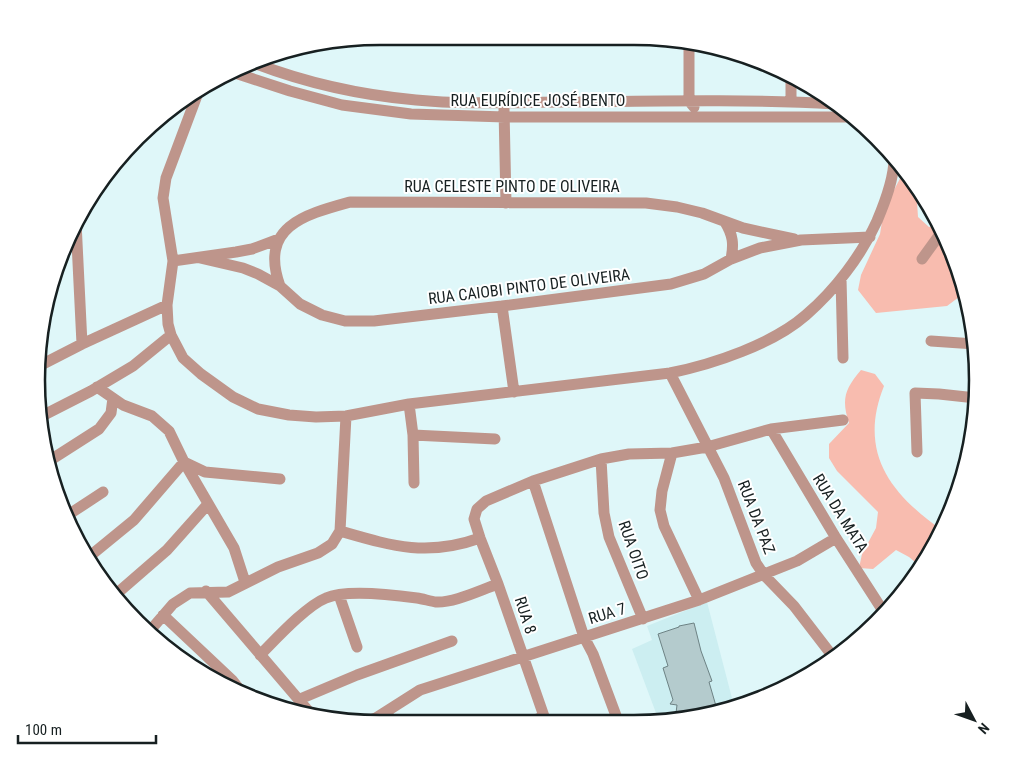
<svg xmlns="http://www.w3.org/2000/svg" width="1014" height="760" font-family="'Roboto Condensed',sans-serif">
<rect width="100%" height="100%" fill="#dff7f9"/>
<path fill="#cceef1" d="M707,602L733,702L713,712L679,721H659L632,649L652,640L647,626Z"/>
<path fill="#f8bcaf" d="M905,169L920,193L917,202L918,217L929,227L940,224L962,280L959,283V297L947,306L876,313L858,290L861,275L880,234L884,209Z
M861,370L875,374L884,386C858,451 889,493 942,530L932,552L921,567L909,557L896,550L873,569L859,568L862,554L876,528L878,512L837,471L829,458V444L849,423C841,399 845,389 861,370Z"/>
<path fill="#b4cbcd" stroke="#6d8284" d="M694,623L701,651L712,681L709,682L716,706L682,717L676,713L677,705L670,704L673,700L663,668L668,666L658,634L679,627V626Z"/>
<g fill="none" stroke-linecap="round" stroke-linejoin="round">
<path stroke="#be958b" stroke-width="11" d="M689,42V101L694,107
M254,63C306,83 360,95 416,100C467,105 519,102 570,102C659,101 747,99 835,104
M232,72L290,91L342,105L411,114L505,117H849
M199,90L166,178L163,198L173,261L167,305L168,324L171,335L183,358L201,374L233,397L258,409L289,415L316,417L346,416L409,404L670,373C714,364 773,344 806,315C835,290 861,256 877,221C885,202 894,179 894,159
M791,102V79
M504,109L506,203
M76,222L82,344
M725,222C733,235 734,244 731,259
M200,258L243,268L258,274L280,286L300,304L322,315L345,321H374L502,306L671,284L704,274L731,259L760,248L801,240L870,237
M922,259L943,230
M173,261L236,252L252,249L279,239
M841,279L843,358
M280,286C259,227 303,215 350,202L646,203L677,207L702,213L743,228L794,239
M502,306L514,392
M931,341L975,344
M39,366L82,344L167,305
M670,373L724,478L756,563L764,575L794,606L834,658
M97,387L123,405L152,416L169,431L184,462L234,548L245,582
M409,404L413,435L414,483
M40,417L91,391L133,366L171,335
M771,429L836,538L885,614
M413,435L495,439
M917,452L915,393L939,394L976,398
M672,453L662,491L660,510L664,526L699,600
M601,459L604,513L609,537L643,619
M49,461L99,429L111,413L113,398
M533,481L584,637L593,654L618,721
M68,515L103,492
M340,531C392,546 427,557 480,538
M90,556L134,520L184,462L205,472L280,479
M206,591L311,714
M339,595L357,647
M114,596L167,550L208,504
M163,615L232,680L243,694
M148,633L173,604L190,593L228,592L278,567L318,553L332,544L340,531L346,416
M260,655C276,639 306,606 326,598C346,589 395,595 417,598C423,599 430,601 436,602C454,603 480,590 498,584
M300,699L357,675L452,641
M386,712L393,723
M531,722L544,716
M546,722L498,584L480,538L474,519L477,509L486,501L533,481L601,459L629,454L672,453L707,447L771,429L843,420
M363,723L376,718L420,690L699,600L797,561L836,538"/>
</g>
<g text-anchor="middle" stroke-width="4" stroke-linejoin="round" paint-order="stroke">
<g font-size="16" fill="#172021" stroke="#fff">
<text x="538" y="106">RUA EURÍDICE JOSÉ BENTO</text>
<text x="512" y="192">RUA CELESTE PINTO DE OLIVEIRA</text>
<text transform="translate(529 286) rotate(-7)" y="6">RUA CAIOBI PINTO DE OLIVEIRA</text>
<text transform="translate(841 513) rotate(58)" y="6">RUA DA MATA</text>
<text transform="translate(757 517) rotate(69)" y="6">RUA DA PAZ</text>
<text transform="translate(634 550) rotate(71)" y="6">RUA OITO</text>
<text transform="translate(607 613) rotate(-17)" y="6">RUA 7</text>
<text transform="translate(526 615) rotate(72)" y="6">RUA 8</text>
</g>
</g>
<path d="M0 0H1014V760H0ZM380 45H634A335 335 0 0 1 969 380V380A335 335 0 0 1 634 715H380A335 335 0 0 1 45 380V380A335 335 0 0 1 380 45Z" fill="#fff" fill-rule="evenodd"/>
<path fill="none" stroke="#172021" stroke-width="2.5" d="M380 45H634A335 335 0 0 1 969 380V380A335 335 0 0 1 634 715H380A335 335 0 0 1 45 380V380A335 335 0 0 1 380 45Z"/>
<g transform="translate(974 720) rotate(131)" stroke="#ffffff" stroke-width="4" paint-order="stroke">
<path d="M0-4L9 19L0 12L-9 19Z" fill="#172021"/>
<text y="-8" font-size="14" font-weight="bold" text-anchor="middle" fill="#172021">N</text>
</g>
<path d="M18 735v8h138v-8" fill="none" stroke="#172021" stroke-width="2.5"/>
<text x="25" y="735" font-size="15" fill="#172021" stroke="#ffffff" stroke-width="4" paint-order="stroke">100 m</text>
</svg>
